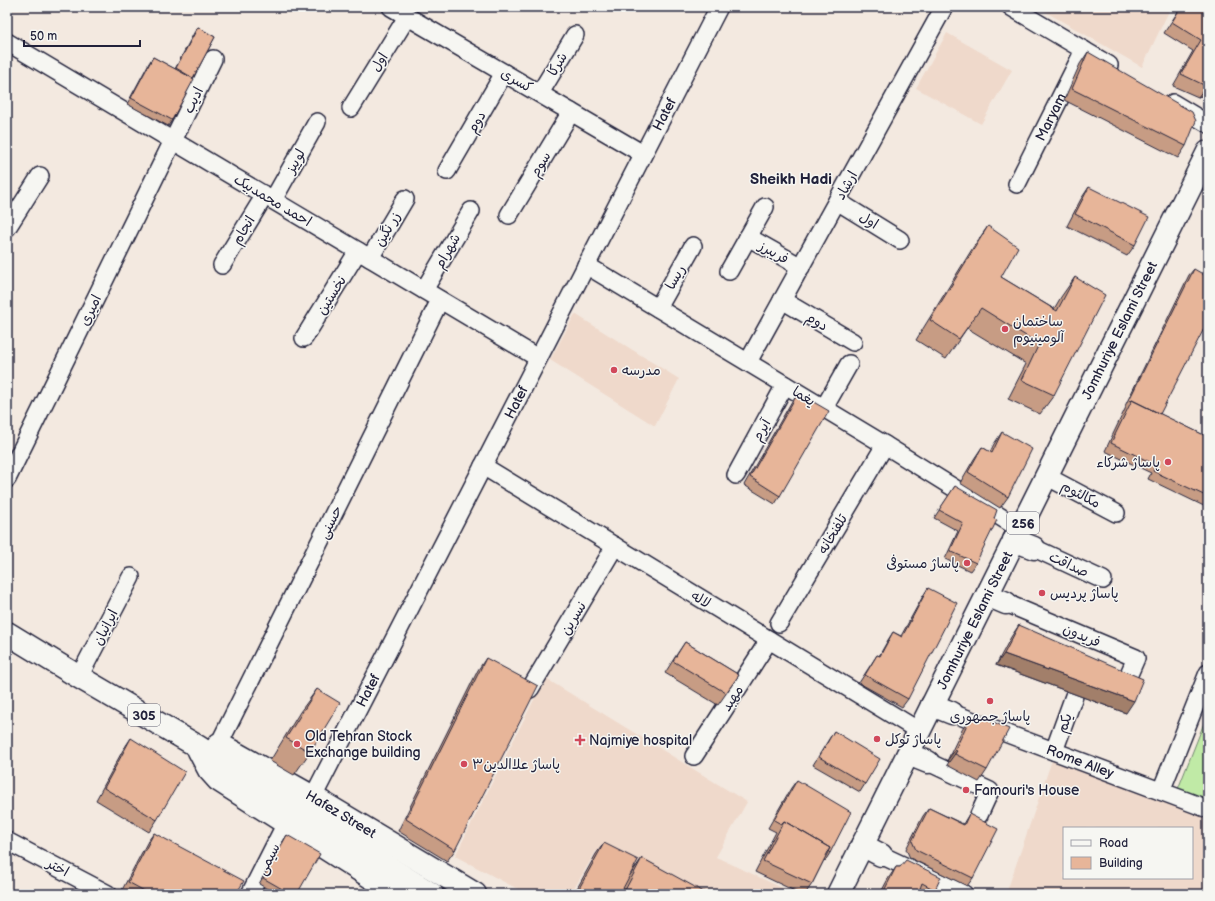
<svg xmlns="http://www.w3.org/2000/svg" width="1215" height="901" font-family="'Balsamiq Sans','Playpen Sans Arabic',sans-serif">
<rect width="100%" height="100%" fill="#f3e9e0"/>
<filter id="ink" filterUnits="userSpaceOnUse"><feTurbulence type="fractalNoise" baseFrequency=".025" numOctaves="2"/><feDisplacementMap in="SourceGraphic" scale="8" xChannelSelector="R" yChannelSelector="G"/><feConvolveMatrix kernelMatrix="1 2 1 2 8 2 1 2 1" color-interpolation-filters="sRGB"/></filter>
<g filter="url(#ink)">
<path fill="#efd9cb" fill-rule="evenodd" d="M1037,7H1171L1142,67Z
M947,33L1012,70L981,124L916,88Z
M575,314L679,379L655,426L550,360Z
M545,678L747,802L716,857L795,894H672L596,851L571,894H527L455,856Z
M1052,760L1208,818V894H1006ZM1064,828H1192V878H1064Z"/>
<path fill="#c0eaa6" stroke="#718670" d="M1208,713V800L1178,789Z"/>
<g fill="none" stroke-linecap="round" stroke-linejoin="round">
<defs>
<g id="minor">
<path d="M391,7L643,154"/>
<path d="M1011,7L1109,65"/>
<path d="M7,42L538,358"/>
<path d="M540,93L575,35"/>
<path d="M1173,103L1208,124"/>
<path d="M351,108L407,17"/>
<path d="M447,171L504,73"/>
<path id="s1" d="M1017,184L1084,50"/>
<path d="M273,200L317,122"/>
<path d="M837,201L900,240"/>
<path d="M509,215L571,112"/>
<path d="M7,228L40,176"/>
<path d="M748,237L801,267"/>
<path d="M370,258L405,199"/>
<path d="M222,265L265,195"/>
<path d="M586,265L885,445L1020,529"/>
<path d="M729,271L765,207"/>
<path d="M424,290L471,211"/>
<path d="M782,300L853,342"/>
<path d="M658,308L693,246"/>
<path d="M304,338L358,251"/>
<path d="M748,362L944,7"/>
<path d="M824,408L849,364"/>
<path d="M483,466L919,731"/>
<path d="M736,475L785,385"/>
<path d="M1046,476L1116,513"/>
<path d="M7,479L213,59"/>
<path d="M1034,548L1103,580"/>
<path d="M1006,603L1136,658L1126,681"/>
<path d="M779,623L885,445"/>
<path d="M79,677L131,577"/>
<path d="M530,689L615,546"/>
<path id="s2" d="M952,713L1208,809"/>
<path d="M219,744L440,300"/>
<path d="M1054,751L1074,696"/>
<path d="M694,756L769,640"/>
<path d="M928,762L990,791L979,815"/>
<path d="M1161,791L1208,673"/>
<path id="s3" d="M313,797L719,7"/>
<path d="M7,841L108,894"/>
<path d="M881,855L964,894"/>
<path d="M250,894L286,823"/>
</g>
<g id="major">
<path d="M1014,540L1034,548"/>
<path d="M987,595L1006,603"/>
<path d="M7,633L79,677L197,746L279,799L432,894"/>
<path d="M932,705L952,713"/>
<path d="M199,751L209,770L218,780L397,894"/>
<path id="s4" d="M214,752L219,744L313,797L475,894"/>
<path d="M908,754L928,762"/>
<path d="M862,845L881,855"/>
<path id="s5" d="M838,894L1208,152"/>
</g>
</defs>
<use href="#minor" stroke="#22223b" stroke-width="20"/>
<use href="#major" stroke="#22223b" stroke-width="25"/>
<use href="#minor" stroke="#f6f6f2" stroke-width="17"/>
<use href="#major" stroke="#f6f6f2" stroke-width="22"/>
</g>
<path fill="#c79c84" stroke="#22223b" d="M1181,7H1203L1207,94L1198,97L1173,86L1193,51L1164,33Z
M198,27L215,37L193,78L172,120L168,126L127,104L149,63L153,57L175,69L195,31Z
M1088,52L1186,146L1178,158L1064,100L1080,64Z
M1089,187L1135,245L1127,256L1067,226L1081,199Z
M988,226L1001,277L1054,309L1061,297L1075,277L1054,395L1040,414L1008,399L1026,364L967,328L946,359L916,340L974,246Z
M1194,269L1160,414L1208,437V508L1148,479L1151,473L1105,451L1126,407L1125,406L1189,275Z
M798,393L780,496L775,504L744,485L792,401Z
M1002,432L1008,497L1000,508L960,483L974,459L982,447L990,452L994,444Z
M955,486L976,563L970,571L945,559L958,531L934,518Z
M928,588L908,699L902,707L859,683L877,655L879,656L888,640L893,632L901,636L923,596Z
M1019,625L1126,713L996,665L1011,637Z
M685,642L739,675L718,705L665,673L677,654Z
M486,658L455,850L447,861L398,831L478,670Z
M317,689L310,752L294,775L270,761L300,712Z
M975,716L987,770L979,782L947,765L949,762L947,761L962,730L970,718L972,719Z
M834,731L865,784L860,792L813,765L829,739Z
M131,738L157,820L149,832L96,800L123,750Z
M797,780L830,853L825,861L824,860L812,884L805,894H801L755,872L776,832L768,828L791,788Z
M929,808L963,824L969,814L973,878L967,886L910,858L906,849L923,816Z
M154,833L236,894H130L122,890L148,841Z
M287,835L297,894H276L259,884L283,841Z
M604,843L628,878L642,858L703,894H574L596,854Z
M896,867H900L935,890L932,894H880L888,879Z"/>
<path fill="#a27f6b" stroke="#22223b" d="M1208,85V92L1207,94L1198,97L1206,86Z
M1004,654L1134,701L1126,713L996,665Z
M955,750L957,751L949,762L947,761Z"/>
<path fill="#e7b599" stroke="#22223b" d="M1181,7H1203L1208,10V85L1206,86L1181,74L1201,40L1172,22Z
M198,27L215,37L193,78L176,68Z
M1088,52L1192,112L1196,121L1186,146L1072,89Z
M153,57L194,79L172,120L131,98Z
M1089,187L1149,217L1135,245L1075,214Z
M988,226L1018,247L1001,277L1057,311L1075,277L1105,295L1054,395L1022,380L1039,344L981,308L959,339L930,320Z
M1194,269L1208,277V321L1160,414L1132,400L1131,401L1129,400Z
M798,393L829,411L780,496L750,477Z
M1132,400L1208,437V497L1153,471L1156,465L1111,443Z
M1002,432L1032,449L1008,497L968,472L982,447L992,453Z
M955,486L997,510L994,519L997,520L976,563L950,551L963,523L939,510Z
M928,588L957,603L908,699L865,675L877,655L880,656L893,632L902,637Z
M1019,625L1143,679L1134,701L1004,654Z
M685,642L739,675L726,693L673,661Z
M486,658L538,686L455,850L406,819Z
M317,689L340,703L310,752L286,738Z
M975,716L981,720L982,717L1009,729L987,770L955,754L957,751L955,750L970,718L973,720Z
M834,731L880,759L865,784L819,757Z
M131,738L185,772L157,820L104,788Z
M797,780L851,812L830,853L828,851L830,848L784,821L781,824L774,820Z
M929,808L964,825L969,814L998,829L973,878L916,850L912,841Z
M784,821L830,848L812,884L763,861Z
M154,833L244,881L236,894H150L128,882Z
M287,835L320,854L297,894H291L263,878Z
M604,843L638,860L620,894H576Z
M642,858L704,892L703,894H623Z
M906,860L941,877L935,890L922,883L918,894H886L884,891L896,867H900Z"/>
</g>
<g fill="#d1495b" stroke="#f6f6f2" stroke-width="1.5">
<circle cx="1005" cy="329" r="4"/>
<circle cx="614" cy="370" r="4"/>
<circle cx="1168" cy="462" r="4"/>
<circle cx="967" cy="563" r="4"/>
<circle cx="1042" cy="593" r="4"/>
<circle cx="990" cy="701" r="4"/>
<circle cx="877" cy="739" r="4"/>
<path d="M578 734h4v4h4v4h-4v4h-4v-4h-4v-4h4z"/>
<circle cx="297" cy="744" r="4"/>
<circle cx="464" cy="764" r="4"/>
<circle cx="966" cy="790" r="4"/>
</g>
<g text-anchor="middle" stroke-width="3" stroke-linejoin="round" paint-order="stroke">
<g fill="#f6f6f2" stroke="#626272" stroke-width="1">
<rect x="1007" y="512" width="32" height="22" rx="3"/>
<rect x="128" y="704" width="32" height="22" rx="3"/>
</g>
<g font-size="13" font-weight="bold" fill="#22223b">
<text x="1023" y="528">256</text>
<text x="144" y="720">305</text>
</g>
<g font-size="14" fill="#22223b" stroke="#f6f6f2">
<text transform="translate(379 62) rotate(-58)" y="5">اول</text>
<text transform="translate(557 64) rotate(-59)" y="5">شرکا</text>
<text transform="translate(517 80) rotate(30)" y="5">کسری</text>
<text transform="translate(193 100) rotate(-64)" y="5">ادیب</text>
<text dy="5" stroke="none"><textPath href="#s3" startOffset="768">Hatef</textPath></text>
<text dy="5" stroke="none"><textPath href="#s1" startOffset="75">Maryam</textPath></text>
<text transform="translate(476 122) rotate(-60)" y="5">دوم</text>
<text transform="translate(295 161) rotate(-61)" y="5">لوییز</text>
<text transform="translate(540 164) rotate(-59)" y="5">سوم</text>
<text transform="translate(846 185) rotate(-61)" y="5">ارشاد</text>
<text transform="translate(273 200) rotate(31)" y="5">احمد محمدبیک</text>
<text transform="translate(869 220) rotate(31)" y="5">اول</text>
<text transform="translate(387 229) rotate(-60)" y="5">زر نگین</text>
<text transform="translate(243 230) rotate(-59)" y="5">انجام</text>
<text transform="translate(447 251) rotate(-60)" y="5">شهرام</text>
<text transform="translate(774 252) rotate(30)" y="5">فریبرز</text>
<text transform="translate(675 277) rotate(-60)" y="5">ریسا</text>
<text transform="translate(331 295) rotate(-58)" y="5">نخستین</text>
<text transform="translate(90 310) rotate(-64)" y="5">امیری</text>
<text transform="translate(817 321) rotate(30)" y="5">دوم</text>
<text dy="5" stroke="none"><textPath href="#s5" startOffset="630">Jomhuriye Eslami Street</textPath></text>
<text transform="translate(804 396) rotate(31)" y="5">یغما</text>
<text dy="5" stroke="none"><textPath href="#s3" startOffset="444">Hatef</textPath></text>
<text transform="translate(761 430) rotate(-61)" y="5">آیرم</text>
<text transform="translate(1081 494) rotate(28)" y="5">مکالئوم</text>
<text transform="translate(330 522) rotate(-64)" y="5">حسنی</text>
<text transform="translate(832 534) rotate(-59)" y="5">تلفنخانه</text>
<text transform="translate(1069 564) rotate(25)" y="5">صداقت</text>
<text transform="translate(701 599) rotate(31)" y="5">لاله</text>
<text transform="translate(573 618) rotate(-59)" y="5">نسرین</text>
<text dy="5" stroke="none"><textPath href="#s5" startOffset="306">Jomhuriye Eslami Street</textPath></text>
<text transform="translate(105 627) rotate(-63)" y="5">ایرانیان</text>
<text transform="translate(1082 635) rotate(23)" y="5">فریدون</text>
<text dy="5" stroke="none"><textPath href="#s3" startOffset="120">Hatef</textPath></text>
<text transform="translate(732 698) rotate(-57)" y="5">مهبد</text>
<text transform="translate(1064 723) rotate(-71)" y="5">یکم</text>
<text dy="5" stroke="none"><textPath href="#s2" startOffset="137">Rome Alley</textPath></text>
<text dy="5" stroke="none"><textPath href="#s4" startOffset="150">Hafez Street</textPath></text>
<text transform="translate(268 859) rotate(-63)" y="5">سیمی</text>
<text transform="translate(58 867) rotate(28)" y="5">اختر</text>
</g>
<g font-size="14" fill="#22223b" stroke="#f6f6f2" text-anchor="start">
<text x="1013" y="326">ساختمان<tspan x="1013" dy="16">آلومینیوم</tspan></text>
<text x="622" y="375">مدرسه</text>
<text x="1160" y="467" text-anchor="end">پاساژ شرکاء</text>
<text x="959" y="568" text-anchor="end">پاساژ مستوفی</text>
<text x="1050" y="598">پاساژ پردیس</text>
<text x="990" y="721" text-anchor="middle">پاساژ جمهوری</text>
<text x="305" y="741">Old Tehran Stock<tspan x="305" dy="16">Exchange building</tspan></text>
<text x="885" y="744">پاساژ توکل</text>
<text x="589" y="745">Najmiye hospital</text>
<text x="472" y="769">پاساژ علاالدین۳</text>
<text x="974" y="795">Famouri's House</text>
</g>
<g font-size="15" font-weight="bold" fill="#22223b" stroke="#f6f6f2">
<text x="791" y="184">Sheikh Hadi</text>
</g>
</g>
<rect width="1215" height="901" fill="none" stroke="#f6f6f2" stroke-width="24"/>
<rect x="12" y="12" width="1191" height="877" fill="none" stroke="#22223b" stroke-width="1.5" filter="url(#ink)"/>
<rect x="1063" y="827" width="130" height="52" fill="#f6f6f2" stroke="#a1a1a9"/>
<rect x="1071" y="840" width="20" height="6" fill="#f6f6f2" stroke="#a1a1a9"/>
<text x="1099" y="847" font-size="12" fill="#22223b">Road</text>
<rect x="1071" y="857" width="20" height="12" fill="#e7b599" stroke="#a1a1a9"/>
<text x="1099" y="867" font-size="12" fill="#22223b">Building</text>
<path d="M24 40v6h116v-6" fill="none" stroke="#22223b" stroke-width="2"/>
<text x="30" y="40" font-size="12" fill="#22223b" stroke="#f6f6f2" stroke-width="3" paint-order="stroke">50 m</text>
</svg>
